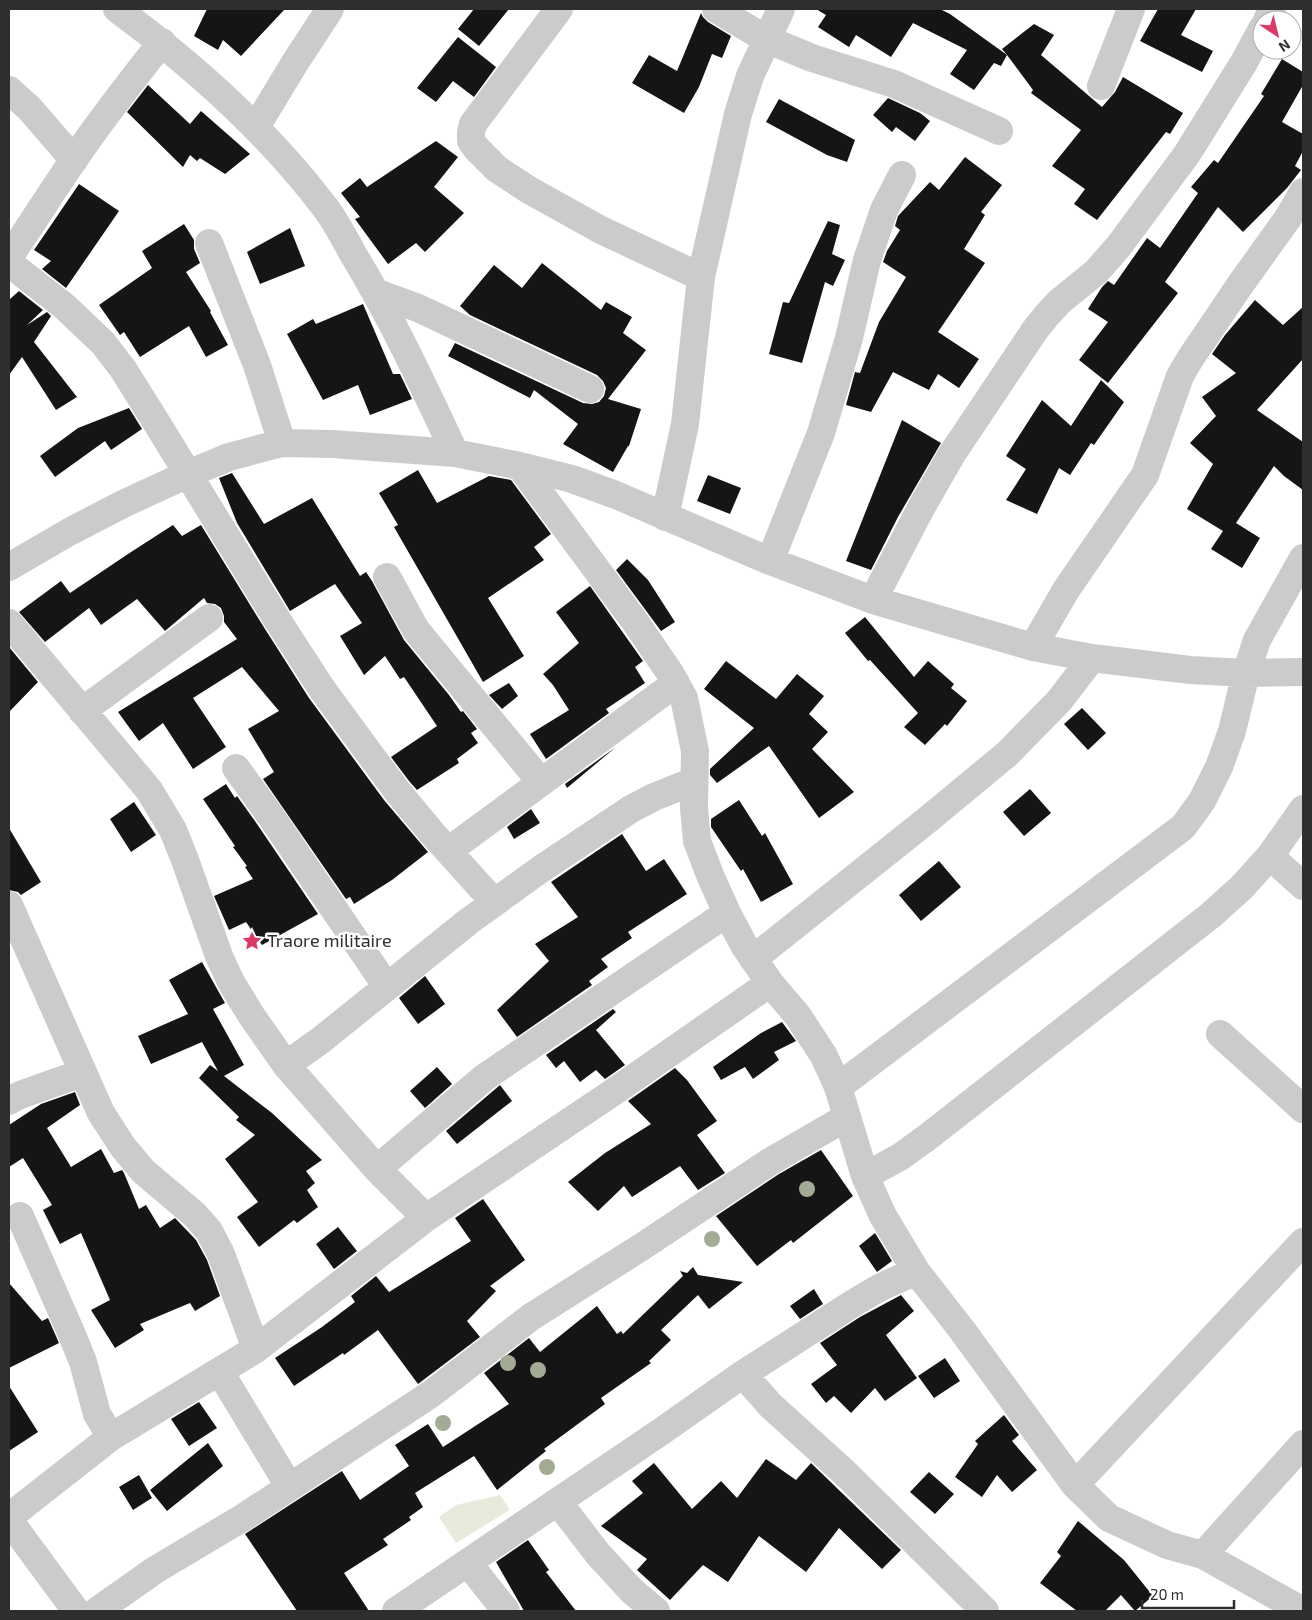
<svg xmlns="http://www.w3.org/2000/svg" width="1312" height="1620" font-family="'Exo 2',sans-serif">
<rect width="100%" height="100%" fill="#fff"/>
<path fill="#e7ebdc" d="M500,1495L510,1510L456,1543L439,1517L456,1505Z"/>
<path fill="#151515" d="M207,9H285L241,56L223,40L218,50L194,36Z
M474,9H509L479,46L458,29Z
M816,9H940L950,14L1007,55L1002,49L1034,24L1054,35L1041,55L1102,107L1115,92L1123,77L1183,113L1170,134L1166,132L1097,220L1074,204L1085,189L1052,166L1081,130L1031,93L1033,90L1007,55L1001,66L994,63L974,90L950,74L967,50L913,23L891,57L856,35L849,47L818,27L826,15Z
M1158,9H1196L1181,35L1213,51L1202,72L1140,41Z
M701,13L703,17L708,22L731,36L722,58L712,54L699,87L684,113L632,83L649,55L677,71Z
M458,37L496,67L474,97L453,81L436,102L417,88Z
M1282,59L1303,72V85L1282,122L1303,134V151L1295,166L1301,170L1287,188L1243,232L1218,207L1165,282L1178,293L1108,383L1079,360L1108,322L1088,309L1102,287L1108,281L1114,285L1147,238L1160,248L1198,193L1191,187L1214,160L1218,163L1264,96L1261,94Z
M148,85L190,124L201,111L250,154L225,174L200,158L197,161L190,155L183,167L127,112Z
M888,98L920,113L930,121L915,141L896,127L892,132L873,115Z
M779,99L855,140L847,162L827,155L766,122Z
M436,141L458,157L434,187L464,213L425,252L416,243L388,264L355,219L360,217L341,193L360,178L367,187Z
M965,157L1002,185L981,212L985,215L964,249L985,263L938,332L979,359L959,388L938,374L929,390L893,372L871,412L846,405L855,372L860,373L879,322L906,277L883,262L887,251L900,230L895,226L898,216L930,182L939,190Z
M79,184L119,211L66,288L42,269L51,261L34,250Z
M828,221L840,225L832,254L845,260L833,286L825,282L802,363L769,354L783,302L789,303Z
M184,224L194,240V249L200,263L186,272L211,311L210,312L228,345L206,357L189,326L140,357L124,332L120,335L99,305L152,268L142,251Z
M290,228L305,266L260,284L247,252Z
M542,263L601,310L606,302L632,317L623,333L646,350L608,399L641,409L629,446H628L613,472L563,444L578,424L534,390L530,398L448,356L455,343L583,403L592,404L599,402L604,396L606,388L603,381L597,375L470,315L460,306L494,265L522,288Z
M19,291L43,310L27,325L47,312L51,316L34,342L77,397L56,410L22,357L9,375V297L10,299Z
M1255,300L1283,325L1303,307V359L1257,410L1303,442V490L1284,476L1274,466L1236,523L1260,538L1242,568L1211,549L1223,531L1187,509L1213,464L1190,443L1216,416L1202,397L1236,373L1212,354L1225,335Z
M363,304L393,374H400L412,399L370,415L358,385L323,400L287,334L313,319L316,324Z
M1101,380L1124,402L1094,445L1091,443L1070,475L1059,468L1037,514L1006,500L1026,469L1006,456L1042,400L1071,426Z
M129,408L142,429L111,450L105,441L55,477L40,456L78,428Z
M902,420L941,443L898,517L871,570L846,561Z
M418,470L437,503L489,476L511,480L551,534L534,547L544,560L488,598L524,656L483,682L394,527L398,525L379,493Z
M232,473L264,524L312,498L360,576L366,572L372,581L404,640L449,695L461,712L463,711L477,729L471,733L478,743L457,759L459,763L417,790L409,781L391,757L437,726L404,677L400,679L385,656L364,675L340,636L362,623L335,584L290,611L237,523L219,478Z
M708,475L741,488L730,514L697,501Z
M173,525L182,536L201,525L265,629L309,698L384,800L428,852L392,880L354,904L350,897L346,899L263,779L274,772L248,729L279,711L242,667L193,698L226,747L193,769L163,723L139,741L118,712L237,639L224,622V616L221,608L215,604L207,603L204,598L165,631L137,599L101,625L89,608L45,642L19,612L61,581L70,593L128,554Z
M627,559L648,580L675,622L661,631L616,570Z
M590,586L643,661L635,667L645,683L606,709L609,713L546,759L530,734L569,710L553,685L543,674L579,643L556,612Z
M865,617L914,677L928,661L954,684L951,688L967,701L947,726L945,724L925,745L904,727L918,713L870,660L868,661L845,633Z
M9,647L38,682L9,712Z
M726,661L776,699L797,674L824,696L809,714L828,732L812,749L854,792L819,818L769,746L717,783L710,775V769L754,728L704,689Z
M509,683L518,696L502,709L489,695Z
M1082,708L1106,733L1088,750L1064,724Z
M616,747L567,788L565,784Z
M226,784L235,798L237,796L257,824L318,914L262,945L246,922L229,930L214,896L253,879L245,867L247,866L233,847L235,846L203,799Z
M1030,789L1051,813L1024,836L1003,812Z
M739,800L762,836L765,833L793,884L761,902L743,869L741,871L711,827V819Z
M134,802L156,835L131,852L110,819Z
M531,809L540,823L514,839L507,827Z
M9,828L41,882L21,895L18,892L9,890Z
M622,834L646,871L664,859L687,894L628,932L632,938L601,959L608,967L589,981L592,985L517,1037L497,1010L549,961L535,944L578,917L551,882Z
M939,861L961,887L921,921L899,895Z
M202,962L225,1003L213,1009L244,1065L224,1076L272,1113L322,1160L306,1171L315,1183L307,1190L318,1207L297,1223L294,1220L259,1247L237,1217L258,1202L225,1159L255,1135L236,1120L239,1117L199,1078L210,1065L218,1071L202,1042L151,1064L138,1036L188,1014L169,980Z
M425,976L445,1004L418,1024L399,998Z
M613,1009L616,1012L596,1030L625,1065L605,1079L596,1070L580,1082L564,1061L556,1068L546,1055Z
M782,1022L796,1041L774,1052L779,1060L753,1079L745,1067L721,1080L713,1067L761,1033Z
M437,1067L452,1084L425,1108L410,1091Z
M675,1068L687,1080L717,1121L697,1135L725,1173L698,1190L680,1166L632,1197L624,1186L598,1211L568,1182L605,1153L651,1124L628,1101Z
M500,1085L512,1101L457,1144L446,1131Z
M75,1092L80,1105L47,1128L71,1167L101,1149L114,1173L122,1170L124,1173L139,1209L146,1205L160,1228L175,1218L196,1240L207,1260L220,1296L195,1311L190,1303L140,1324L144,1330L115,1348L91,1310L110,1300L81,1233L60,1244L43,1210L52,1205L23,1158L9,1167V1125L41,1104Z
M821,1150L853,1196L793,1243L791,1240L757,1266L716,1216L779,1174Z
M483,1199L525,1260L490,1286L496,1291L467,1321L480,1337L418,1384L378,1330L344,1355L343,1353L294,1386L275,1358L322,1327L355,1302L351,1296L376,1276L389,1292L471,1241L455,1218Z
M338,1227L357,1251L334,1269L316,1244Z
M875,1233L892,1261L877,1272L859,1246Z
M693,1267L698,1275L743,1282L709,1309L698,1295L661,1330L671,1340L649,1361L651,1363L601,1398L605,1404L544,1449L546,1451L497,1490L474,1456L415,1493L423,1507L409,1517L411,1520L383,1539L388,1545L344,1573L369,1611H297L245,1534L342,1471L360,1500L409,1466L395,1445L428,1424L443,1447L509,1404L484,1373L529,1338L540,1352L597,1306L617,1334L621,1331L623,1334L683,1276L680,1271L687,1273Z
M9,1283L42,1321L48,1318L59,1343L9,1368Z
M814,1289L823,1304L800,1319L790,1306Z
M901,1295L914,1311L886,1335L917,1378L885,1401L875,1388L851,1413L834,1396L826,1403L811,1384L837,1365L820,1343L860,1317Z
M945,1358L960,1381L934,1398L918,1376Z
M9,1386L38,1432L9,1451Z
M199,1402L217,1428L189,1446L171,1419Z
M1004,1415L1019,1435L1012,1441L1037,1470L1012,1492L997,1475L982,1497L955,1477L978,1444L975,1441Z
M208,1443L223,1466L167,1511L150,1490Z
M766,1459L796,1480L811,1463L901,1550L882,1569L839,1528L806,1572L759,1536L728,1582L703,1565L670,1600L637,1570L647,1559L601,1526L643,1493L632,1481L654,1463L692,1509L721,1481L737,1498Z
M929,1472L954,1494L935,1514L910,1492Z
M139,1475L152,1498L133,1510L119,1487Z
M1078,1521L1124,1560L1153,1596L1135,1611L1121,1595L1105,1611H1077L1040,1583L1061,1556L1057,1552Z
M528,1540L549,1570L546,1572L576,1611H524L496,1562Z"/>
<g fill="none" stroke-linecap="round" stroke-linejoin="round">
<path stroke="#cbcbcb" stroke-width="28" d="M117,9C193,65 266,130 324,206C336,221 344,238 353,254C392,318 423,385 455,453
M559,9L473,124L471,132V141L477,149L497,169L529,190L601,230L701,277
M716,9L766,39L812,58L894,84L999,131
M1267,20L1272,9
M1101,86L1131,9
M9,90L30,109L74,160
M256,127L296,61L330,9
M209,243L257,365L282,443
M9,257C32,224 52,191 75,158C102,118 132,80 162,42
M9,263L64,306L103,343L123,369L158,425L278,621L322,689L397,791L432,833L494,902
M377,293L418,308L590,389
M520,466L636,623L670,673L684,698L695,751L694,808L697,841L710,875L727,913L744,945L770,983L798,1016L824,1056L838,1087L865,1176L883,1216L916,1271L962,1330L1075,1485L1109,1518L1167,1545L1203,1555L1303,1611
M665,517L685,424L701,277L738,114L750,76L781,9
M770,561L821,433L849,338L867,260L884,210L902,175
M9,567L69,532L123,504L188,474L229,457L266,447L282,443L332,444L455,453L520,466L572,479L616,495L770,561L873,600L1033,647L1092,658L1190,670L1246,673L1303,672
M387,577L416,630L541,782
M873,600L921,508L952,454L1035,330L1047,315L1059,302L1096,272L1118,247L1187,154L1243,64L1262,29
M9,623L149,790L173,830L185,860L219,956L231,982L251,1015L286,1065L377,1169L426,1218
M1033,647L1066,590L1145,475L1180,376L1190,359L1240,285L1288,218L1303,192
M82,711L209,618
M236,768L270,815L387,987
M448,851L676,683
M1270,856L1303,886
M9,905L101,1113L123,1147L143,1171L195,1215L209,1231L221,1254L256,1349
M753,959L926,821L1007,754L1059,701L1092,658
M1220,1034L1303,1109
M286,1065L321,1040L469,921L541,869L631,809L654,797L694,781
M838,1087L1183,827L1202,801L1219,767L1232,731L1246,673L1257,640L1303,558
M9,1101L20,1095L82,1073
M377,1169L485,1077L727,913
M865,1176L900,1157L929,1136L1211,915L1242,887L1270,856L1303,809
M20,1216L73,1337L83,1362L97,1414L111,1437
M220,1372L289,1486
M743,1374L770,1405L844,1472L985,1611
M1075,1485L1303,1242
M558,1502L598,1554L632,1591L656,1611
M9,1517L111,1437L256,1349L426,1218L612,1093L770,983
M9,1520L76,1611
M1203,1555L1303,1444
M468,1563L506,1611
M97,1611L155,1570L244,1517L431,1394L531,1317L643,1246L771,1161L847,1117
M396,1611L662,1431L743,1374L852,1304L879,1288L916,1271"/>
</g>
<g fill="#a4ab95">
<circle cx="807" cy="1189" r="8"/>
<circle cx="712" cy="1239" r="8"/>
<circle cx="508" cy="1363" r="8"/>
<circle cx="538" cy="1370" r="8"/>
<circle cx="443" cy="1423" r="8"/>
<circle cx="547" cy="1467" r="8"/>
</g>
<defs>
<symbol id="sight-bare" viewBox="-9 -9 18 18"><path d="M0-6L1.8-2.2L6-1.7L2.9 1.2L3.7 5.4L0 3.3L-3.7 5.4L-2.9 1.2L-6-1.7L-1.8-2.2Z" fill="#dc3966" stroke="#fff" stroke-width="2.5" paint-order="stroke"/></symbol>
</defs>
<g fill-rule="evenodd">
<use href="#sight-bare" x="238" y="927" width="28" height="28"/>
</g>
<g text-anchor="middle" stroke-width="5" stroke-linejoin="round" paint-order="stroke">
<g font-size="18" fill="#2e2e2e" stroke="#fff" text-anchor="start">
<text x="267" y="947">Traore militaire</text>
</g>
</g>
<rect width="1312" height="1620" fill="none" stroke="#2e2e2e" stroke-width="20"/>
<g transform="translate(1277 35) rotate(145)"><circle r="24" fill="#ffffff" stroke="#ababab"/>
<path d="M0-4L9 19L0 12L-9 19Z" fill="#dc3966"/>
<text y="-8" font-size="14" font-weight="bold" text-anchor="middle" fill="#2e2e2e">N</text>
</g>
<path d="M1142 1600v8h92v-8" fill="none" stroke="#2e2e2e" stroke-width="2.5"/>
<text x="1150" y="1600" font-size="15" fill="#2e2e2e" stroke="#ffffff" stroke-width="4" paint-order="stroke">20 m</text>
</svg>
